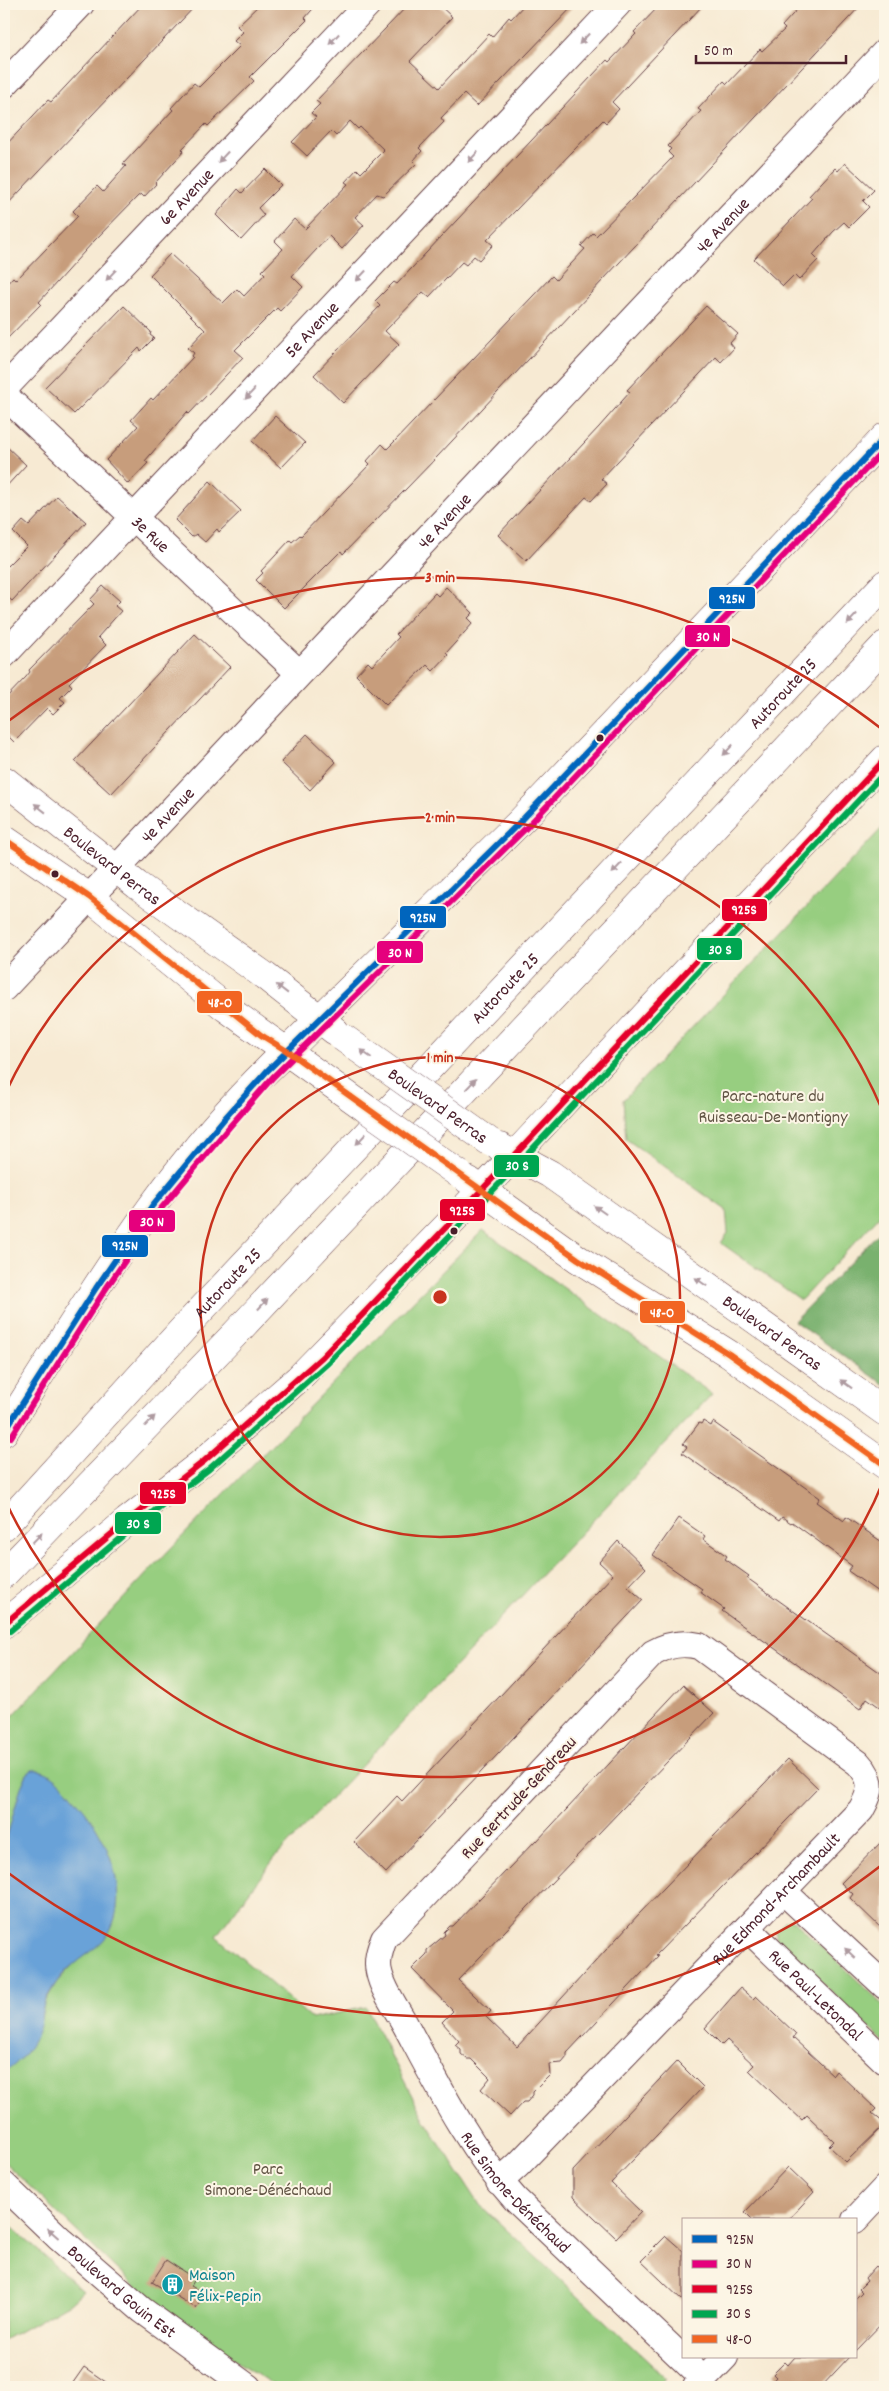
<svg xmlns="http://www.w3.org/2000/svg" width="889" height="2391" font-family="Dekko,sans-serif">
<rect width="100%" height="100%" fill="#fcf5e5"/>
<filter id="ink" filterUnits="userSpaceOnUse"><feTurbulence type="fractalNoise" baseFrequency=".02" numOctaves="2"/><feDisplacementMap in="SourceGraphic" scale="10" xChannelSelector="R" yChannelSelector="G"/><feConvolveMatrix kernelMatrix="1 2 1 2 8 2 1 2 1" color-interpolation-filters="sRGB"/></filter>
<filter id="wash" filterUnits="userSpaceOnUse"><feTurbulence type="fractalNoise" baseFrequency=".0096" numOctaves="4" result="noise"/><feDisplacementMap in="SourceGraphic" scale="20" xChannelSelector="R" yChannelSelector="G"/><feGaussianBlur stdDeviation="1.12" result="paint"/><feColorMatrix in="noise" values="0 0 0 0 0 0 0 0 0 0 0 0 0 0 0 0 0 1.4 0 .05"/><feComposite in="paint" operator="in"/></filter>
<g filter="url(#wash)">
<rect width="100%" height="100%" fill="#f7ead3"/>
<path fill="#97ce80" stroke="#707656" d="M885,825V1210L801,1300L721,1243L728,1233L726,1210L626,1139L623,1100Z
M483,1230L712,1394L274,1859L216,1936L312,2019L366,2007L424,2119L480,2205L666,2378L658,2387H276L227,2355L130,2282L4,2162V2072L7,2071L40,2023L44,2004L56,1983L113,1920L117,1889L27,1774L4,1847V1725L172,1547Z
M789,1919L794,1921L885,2006V2043L776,1939V1932L785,1921Z
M4,2220L83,2291L70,2303L4,2340Z"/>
<path fill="#79b16e" stroke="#62684c" d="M885,1226V1385L794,1321Z"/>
<path fill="#69a2d8" stroke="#5a6082" d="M32,1770C51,1768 66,1788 77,1801C105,1832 133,1893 108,1934C100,1947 85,1954 74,1964C63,1972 55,1984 48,1996C42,2006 42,2015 40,2025C36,2041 19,2065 4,2072V1847L21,1787L27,1774Z"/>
<g id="blocks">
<path fill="#c79d7b" d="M143,4H197L4,208V147L48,100L51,102Z
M260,4H317L305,18L307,20L250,77L254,81L208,126L206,124L182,149L184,151L155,183L156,184L144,197L141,194L138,196L94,241L39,302L41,304L4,342V287L13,277L16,280L78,216L73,211L97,186L103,192L126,166L123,164L173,110L171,108L194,83L199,87L240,46L234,41L243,32L237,26Z
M409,4H438L452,17L410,61L439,88L489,34L492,37L509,17L511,19L525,4H575L477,106L464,94L441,118L444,122L419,148L422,151L413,161L416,164L383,196L377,194L355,217L364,225L342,249L329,236L292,276L303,287L280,311L277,308L235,350L243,357L189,414L187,412L145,461L148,463L128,484L106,460L138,426L131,420L151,398L153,400L193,357L192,356L194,353L188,348L205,330L150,275L170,254L223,303L237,289L244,296L265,274L262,271L283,249L275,241L294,219L305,229L348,184L345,182L357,169L361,173L384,150L360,127L358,129L350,121L336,136L331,131L307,156L292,142L316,117L311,113L320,104L316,101Z
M661,4H704L612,102L619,109L606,123L603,120L487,240L493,245L479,260L474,256L466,265L462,262L429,297L423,292L385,331L399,344L343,403L314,375L380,306L375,301L394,282L397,284L591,77L607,60L609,62L636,34L634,32Z
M802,4H862L437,457L343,554L341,551L284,608L256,580L263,573L261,571L290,540L292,542L300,535L301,536L370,464L367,461L382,444L387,449L394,442L552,276L556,280L585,249L581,246L593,233L596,236L673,157L668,152L671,149L668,146L701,111L698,109L724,81L727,84L760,49L762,51L785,29L782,26Z
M845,163L874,190L863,201L869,207L849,227L844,222L833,232L813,255L818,260L799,280L794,275L783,286L754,259L812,198L809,196L835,168L838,171Z
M265,169L281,185L258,208L264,215L241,240L216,215L238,189L242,193Z
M124,306L151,332L150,335L154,338L141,351L139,348L74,414L45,387Z
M706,306L738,334L730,343L734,348L721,362L716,357L601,479L607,484L591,501L586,497L526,561L498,535L599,427L630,392L627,390Z
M275,416L305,443L281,468L252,441Z
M4,444L26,465L4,489Z
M210,481L241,511L219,532L217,529L205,542L196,534L192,537L175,520Z
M57,496L86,522L12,601L4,594V569L27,546L13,532L23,521L29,526Z
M103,586L120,601L115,606L121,611L98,637L106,645L69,683L72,686L60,698L65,702L53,714L47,708L14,742L4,732V700L26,677L30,672L29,670L94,604L90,600Z
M446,587L473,613L468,618L473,623L446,653L448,655L433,671L427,665L386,705L356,675L368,662L372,666L399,637L396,634L435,593L438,596Z
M195,634L230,667L111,794L75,761Z
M307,734L336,762L310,790L281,762Z
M703,1421L711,1426L713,1422L820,1498L817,1502L844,1521L846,1517L885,1544V1597L848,1571L852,1566L792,1522L791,1523L782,1517L779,1521L682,1453L687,1447L683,1444L699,1423L701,1424Z
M679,1518L705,1536L703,1539L727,1556L725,1559L749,1576L747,1578L885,1676V1711L867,1698L860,1709L722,1611L724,1609L700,1592L702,1589L653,1555Z
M618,1541L646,1568L628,1587L643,1600L386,1873L354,1842L397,1796L402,1801L613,1575L599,1562Z
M683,1685L714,1713L458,1980L491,2011L486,2017L517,2047L639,1914L788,1759L818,1788L656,1955L658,1956L567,2053V2057L562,2063L549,2064L550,2075L533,2092V2095L527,2102H523L510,2116L481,2089L490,2078L471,2059H467L461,2054V2050L455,2045L459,2041L442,2022L453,2011L412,1969L427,1954V1950L445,1935L444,1932L450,1926H453L536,1840L537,1841Z
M885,1838V1932L850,1898L853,1894L841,1883Z
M740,1988L753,1999L756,1996L796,2034L793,2038L820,2063L833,2075L836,2071L876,2109L872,2113L885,2124L846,2162L829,2146L834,2141L807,2115L802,2120L773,2093L749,2070L754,2065L727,2040L722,2045L705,2028Z
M677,2061L703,2087L611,2183L641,2212L616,2238L573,2197V2171Z
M788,2167L814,2192L788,2220H753L745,2212Z
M666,2236L683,2251V2301L641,2261Z
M166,2260L195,2279L191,2286L205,2294L196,2308L152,2282Z
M876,2266L885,2275V2320L855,2351V2299L862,2292L859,2289L867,2281L865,2278Z
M795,2357H849L821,2387H767L776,2377L773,2374L785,2362L788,2365Z
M84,2367L113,2387H70Z"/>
</g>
</g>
<g filter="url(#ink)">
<use href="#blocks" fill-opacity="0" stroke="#643d44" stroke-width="1"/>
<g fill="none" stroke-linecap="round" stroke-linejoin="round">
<defs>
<g id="minor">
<path d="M4,85L81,4"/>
<path id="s1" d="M4,389L368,4"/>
<path id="s2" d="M4,395L299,673"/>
<path id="s3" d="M4,655L618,4"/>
<path id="s4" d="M4,988L885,52"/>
<path d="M784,1892L885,1986"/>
<path id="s5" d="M747,1928L885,2061"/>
<path id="s6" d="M499,2182L518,2165L861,1810C872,1791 874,1780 858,1763L699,1646C682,1642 668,1644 653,1653L384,1939C380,1949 376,1960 379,1972C383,1991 397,2009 406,2026C438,2086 470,2150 516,2200L704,2379"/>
<path id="s7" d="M4,2185L59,2238L142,2310L248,2387"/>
<path d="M855,2220L885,2188"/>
<path d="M696,2387L725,2357"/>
</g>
<g id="major">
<path id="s8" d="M4,780L137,885L265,976L335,1031"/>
<path d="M4,839L89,897L226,1008L368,1110"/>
<path d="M287,1051L521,821L885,437"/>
<path id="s9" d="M500,1147L550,1174L885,1412"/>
<path d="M468,1180L578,1259L729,1354L885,1465"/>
<path d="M482,1190L885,759"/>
</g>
<g id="highway">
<path d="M4,1432C89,1299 170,1159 287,1051"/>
<path id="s10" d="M4,1526L184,1328L885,584"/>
<path d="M4,1574L233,1336L885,645"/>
<path d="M4,1624L127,1521L203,1462L298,1379L482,1190"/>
</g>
</defs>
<use href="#minor" stroke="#643d44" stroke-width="28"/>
<use href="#major" stroke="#643d44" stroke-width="29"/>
<use href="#highway" stroke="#643d44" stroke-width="29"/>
<use href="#minor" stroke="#fff" stroke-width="26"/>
<use href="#major" stroke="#fff" stroke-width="28"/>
<use href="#highway" stroke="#fff" stroke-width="28"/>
<defs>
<g id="major-bridge">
<path id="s11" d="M342,1037L490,1142"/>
<path d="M368,1110L459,1174"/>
</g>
</defs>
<use href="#major-bridge" stroke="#643d44" stroke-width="29" stroke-linecap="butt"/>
<use href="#major-bridge" stroke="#fff" stroke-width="28"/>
<defs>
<path id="bus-1" d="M4,1432L96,1288L152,1206L224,1119L267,1071L521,821L885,437"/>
<path id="bus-2" d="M11,1437L103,1293L159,1211L231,1125L273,1077L527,827L885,449"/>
<path id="bus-3" d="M4,1624L127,1521L203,1462L322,1357L516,1154L885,759"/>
<path id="bus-4" d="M10,1631L132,1528L209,1469L328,1363L522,1160L885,772"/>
<path id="bus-5" d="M4,839L89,897L261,1035L287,1051L578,1259L729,1354L885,1465"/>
</defs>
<use href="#bus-1" stroke="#fcf5e5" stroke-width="10"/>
<use href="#bus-2" stroke="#fcf5e5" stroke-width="10"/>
<use href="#bus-3" stroke="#fcf5e5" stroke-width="10"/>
<use href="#bus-4" stroke="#fcf5e5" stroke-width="10"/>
<use href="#bus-5" stroke="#fcf5e5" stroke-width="10"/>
<use href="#bus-1" stroke="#0065bd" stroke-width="6"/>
<use href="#bus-2" stroke="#e5007d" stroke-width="6"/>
<use href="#bus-3" stroke="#e4002b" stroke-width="6"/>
<use href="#bus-4" stroke="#00a651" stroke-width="6"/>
<use href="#bus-5" stroke="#f26522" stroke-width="6"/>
</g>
<defs><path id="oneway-solid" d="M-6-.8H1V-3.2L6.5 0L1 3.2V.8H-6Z" transform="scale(1.25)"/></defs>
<g fill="#ae9aa0">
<use href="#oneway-solid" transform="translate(334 39) rotate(133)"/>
<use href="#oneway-solid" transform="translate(584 39) rotate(133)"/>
<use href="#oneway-solid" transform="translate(223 157) rotate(133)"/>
<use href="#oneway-solid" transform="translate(473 157) rotate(133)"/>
<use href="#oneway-solid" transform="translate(111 275) rotate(133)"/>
<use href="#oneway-solid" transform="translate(361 276) rotate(133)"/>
<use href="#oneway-solid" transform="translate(250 394) rotate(133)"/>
<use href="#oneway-solid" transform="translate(852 619) rotate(133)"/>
<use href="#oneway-solid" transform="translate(728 750) rotate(133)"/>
<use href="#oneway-solid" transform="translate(40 808) rotate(-142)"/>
<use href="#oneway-solid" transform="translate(617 868) rotate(133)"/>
<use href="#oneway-solid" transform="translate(282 989) rotate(-142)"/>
<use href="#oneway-solid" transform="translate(366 1054) rotate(-145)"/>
<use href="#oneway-solid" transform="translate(471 1084) rotate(-47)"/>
<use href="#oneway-solid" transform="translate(361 1139) rotate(133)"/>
<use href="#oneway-solid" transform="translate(600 1210) rotate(-145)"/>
<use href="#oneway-solid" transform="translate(701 1282) rotate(-145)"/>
<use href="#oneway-solid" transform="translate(263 1304) rotate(-47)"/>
<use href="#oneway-solid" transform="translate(846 1384) rotate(-144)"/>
<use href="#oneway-solid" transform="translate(150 1421) rotate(-46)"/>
<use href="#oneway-solid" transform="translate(37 1538) rotate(-46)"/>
<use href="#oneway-solid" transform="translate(850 1953) rotate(-137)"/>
<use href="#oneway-solid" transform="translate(53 2233) rotate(-138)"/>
</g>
</g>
<g fill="none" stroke="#c8321e" stroke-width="2.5">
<circle cx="440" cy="1297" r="240"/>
<path d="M885 1477A480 480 0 0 1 5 1500M5 1094A480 480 0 0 1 885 1117"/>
<path d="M883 1864A720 720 0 0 1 7 1872M7 722A720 720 0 0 1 883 730"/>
</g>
<defs>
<symbol id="building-disc" viewBox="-11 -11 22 22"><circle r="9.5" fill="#0f9aa8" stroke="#fcf5e5"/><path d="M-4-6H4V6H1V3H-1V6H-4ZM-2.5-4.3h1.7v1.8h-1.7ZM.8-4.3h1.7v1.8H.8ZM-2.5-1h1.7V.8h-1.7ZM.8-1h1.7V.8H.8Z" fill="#fff"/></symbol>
</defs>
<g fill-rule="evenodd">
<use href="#building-disc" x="160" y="2272" width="25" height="25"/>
</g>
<g fill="#4a1f2b" stroke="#fcf5e5" stroke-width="2">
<circle cx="600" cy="738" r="4.5"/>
<circle cx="55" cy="874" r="4.5"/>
<circle cx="454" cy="1231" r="4.5"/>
</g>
<g text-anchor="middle" stroke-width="4" stroke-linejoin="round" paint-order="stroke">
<g font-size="18" fill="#4a1f2b" stroke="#fcf5e5">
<text dy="6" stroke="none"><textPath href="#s1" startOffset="265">6e Avenue</textPath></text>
<text dy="6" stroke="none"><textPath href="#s4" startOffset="1048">4e Avenue</textPath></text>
<text dy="6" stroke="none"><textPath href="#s3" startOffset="448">5e Avenue</textPath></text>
<text dy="6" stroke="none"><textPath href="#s4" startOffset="642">4e Avenue</textPath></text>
<text dy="6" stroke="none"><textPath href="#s2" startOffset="202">3e Rue</textPath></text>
<text dy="6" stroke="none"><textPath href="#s10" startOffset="1140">Autoroute 25</textPath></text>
<text dy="6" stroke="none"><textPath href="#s4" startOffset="238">4e Avenue</textPath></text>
<text dy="6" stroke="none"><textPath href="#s8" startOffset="138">Boulevard Perras</textPath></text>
<text dy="6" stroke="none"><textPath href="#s10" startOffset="735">Autoroute 25</textPath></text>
<text dy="6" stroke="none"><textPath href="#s11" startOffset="118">Boulevard Perras</textPath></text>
<text dy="6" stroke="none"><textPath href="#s10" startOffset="330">Autoroute 25</textPath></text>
<text dy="6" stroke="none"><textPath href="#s9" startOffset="330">Boulevard Perras</textPath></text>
<text transform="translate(518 1797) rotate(-47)" y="6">Rue Gertrude-Gendreau</text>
<text dy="6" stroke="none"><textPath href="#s6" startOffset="396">Rue Edmond-Archambault</textPath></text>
<text dy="6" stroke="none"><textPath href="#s5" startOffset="96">Rue Paul-Letondal</textPath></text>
<text dy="6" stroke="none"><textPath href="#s6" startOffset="1504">Rue Simone-Dénéchaud</textPath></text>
<text dy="6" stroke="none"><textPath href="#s7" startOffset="159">Boulevard Gouin Est</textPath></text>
</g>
<g font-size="18" fill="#615444" stroke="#fcf5e5">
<text x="773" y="1101">Parc-nature du<tspan x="773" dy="21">Ruisseau-De-Montigny</tspan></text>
<text x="268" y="2174">Parc<tspan x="268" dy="21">Simone-Dénéchaud</tspan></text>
</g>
<g font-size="18" fill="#0d838f" stroke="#fcf5e5" text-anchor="start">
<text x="189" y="2280">Maison<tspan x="189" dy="21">Félix-Pepin</tspan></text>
</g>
</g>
<circle cx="440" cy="1297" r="8" fill="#c8321e" stroke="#fcf5e5" stroke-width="2.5"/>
<g font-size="15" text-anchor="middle" font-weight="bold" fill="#c8321e" stroke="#fcf5e5" stroke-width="4" stroke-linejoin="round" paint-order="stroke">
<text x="440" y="582">3 min</text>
<text x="440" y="822">2 min</text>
<text x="440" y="1062">1 min</text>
</g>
<g stroke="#fcf5e5" stroke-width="2">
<rect x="708" y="586" width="48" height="24" rx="5" fill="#0065bd"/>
<rect x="684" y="624" width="47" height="24" rx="5" fill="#e5007d"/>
<rect x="721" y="898" width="47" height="24" rx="5" fill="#e4002b"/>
<rect x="399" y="905" width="48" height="24" rx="5" fill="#0065bd"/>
<rect x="696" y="937" width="47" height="24" rx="5" fill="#00a651"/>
<rect x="376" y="940" width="48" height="24" rx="5" fill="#e5007d"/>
<rect x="196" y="990" width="47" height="24" rx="5" fill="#f26522"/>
<rect x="493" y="1154" width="47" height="24" rx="5" fill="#00a651"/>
<rect x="439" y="1198" width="47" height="24" rx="5" fill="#e4002b"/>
<rect x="128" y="1209" width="48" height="24" rx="5" fill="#e5007d"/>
<rect x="101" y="1234" width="48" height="24" rx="5" fill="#0065bd"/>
<rect x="639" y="1300" width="47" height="24" rx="5" fill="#f26522"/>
<rect x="139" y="1481" width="48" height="24" rx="5" fill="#e4002b"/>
<rect x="114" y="1511" width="48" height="24" rx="5" fill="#00a651"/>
</g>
<g font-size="14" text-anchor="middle" font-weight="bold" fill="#fff">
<text x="732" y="603">925N</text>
<text x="708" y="641">30 N</text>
<text x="744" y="914">925S</text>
<text x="423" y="922">925N</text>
<text x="720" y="954">30 S</text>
<text x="400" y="957">30 N</text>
<text x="220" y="1007">48-O</text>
<text x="517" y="1170">30 S</text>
<text x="462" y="1215">925S</text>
<text x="152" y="1226">30 N</text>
<text x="125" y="1250">925N</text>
<text x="662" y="1317">48-O</text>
<text x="163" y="1498">925S</text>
<text x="138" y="1528">30 S</text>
</g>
<rect width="889" height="2391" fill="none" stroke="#fcf5e5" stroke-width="20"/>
<rect x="682" y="2218" width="175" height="140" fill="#fcf5e5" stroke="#b59f9b"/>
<rect x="692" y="2235" width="25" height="8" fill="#0065bd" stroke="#b59f9b"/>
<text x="726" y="2244" font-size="15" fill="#4a1f2b">925N</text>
<rect x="692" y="2260" width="25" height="8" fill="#e5007d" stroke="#b59f9b"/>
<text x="726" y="2268" font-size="15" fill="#4a1f2b">30 N</text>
<rect x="692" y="2285" width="25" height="8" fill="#e4002b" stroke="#b59f9b"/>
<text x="726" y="2294" font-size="15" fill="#4a1f2b">925S</text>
<rect x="692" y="2310" width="25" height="8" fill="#00a651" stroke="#b59f9b"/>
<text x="726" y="2318" font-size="15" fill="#4a1f2b">30 S</text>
<rect x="692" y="2335" width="25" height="8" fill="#f26522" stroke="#b59f9b"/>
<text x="726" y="2344" font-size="15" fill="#4a1f2b">48-O</text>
<path d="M696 55v8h150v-8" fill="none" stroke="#4a1f2b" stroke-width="2.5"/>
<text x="704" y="55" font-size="15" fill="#4a1f2b" stroke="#fcf5e5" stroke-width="4" paint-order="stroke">50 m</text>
</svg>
